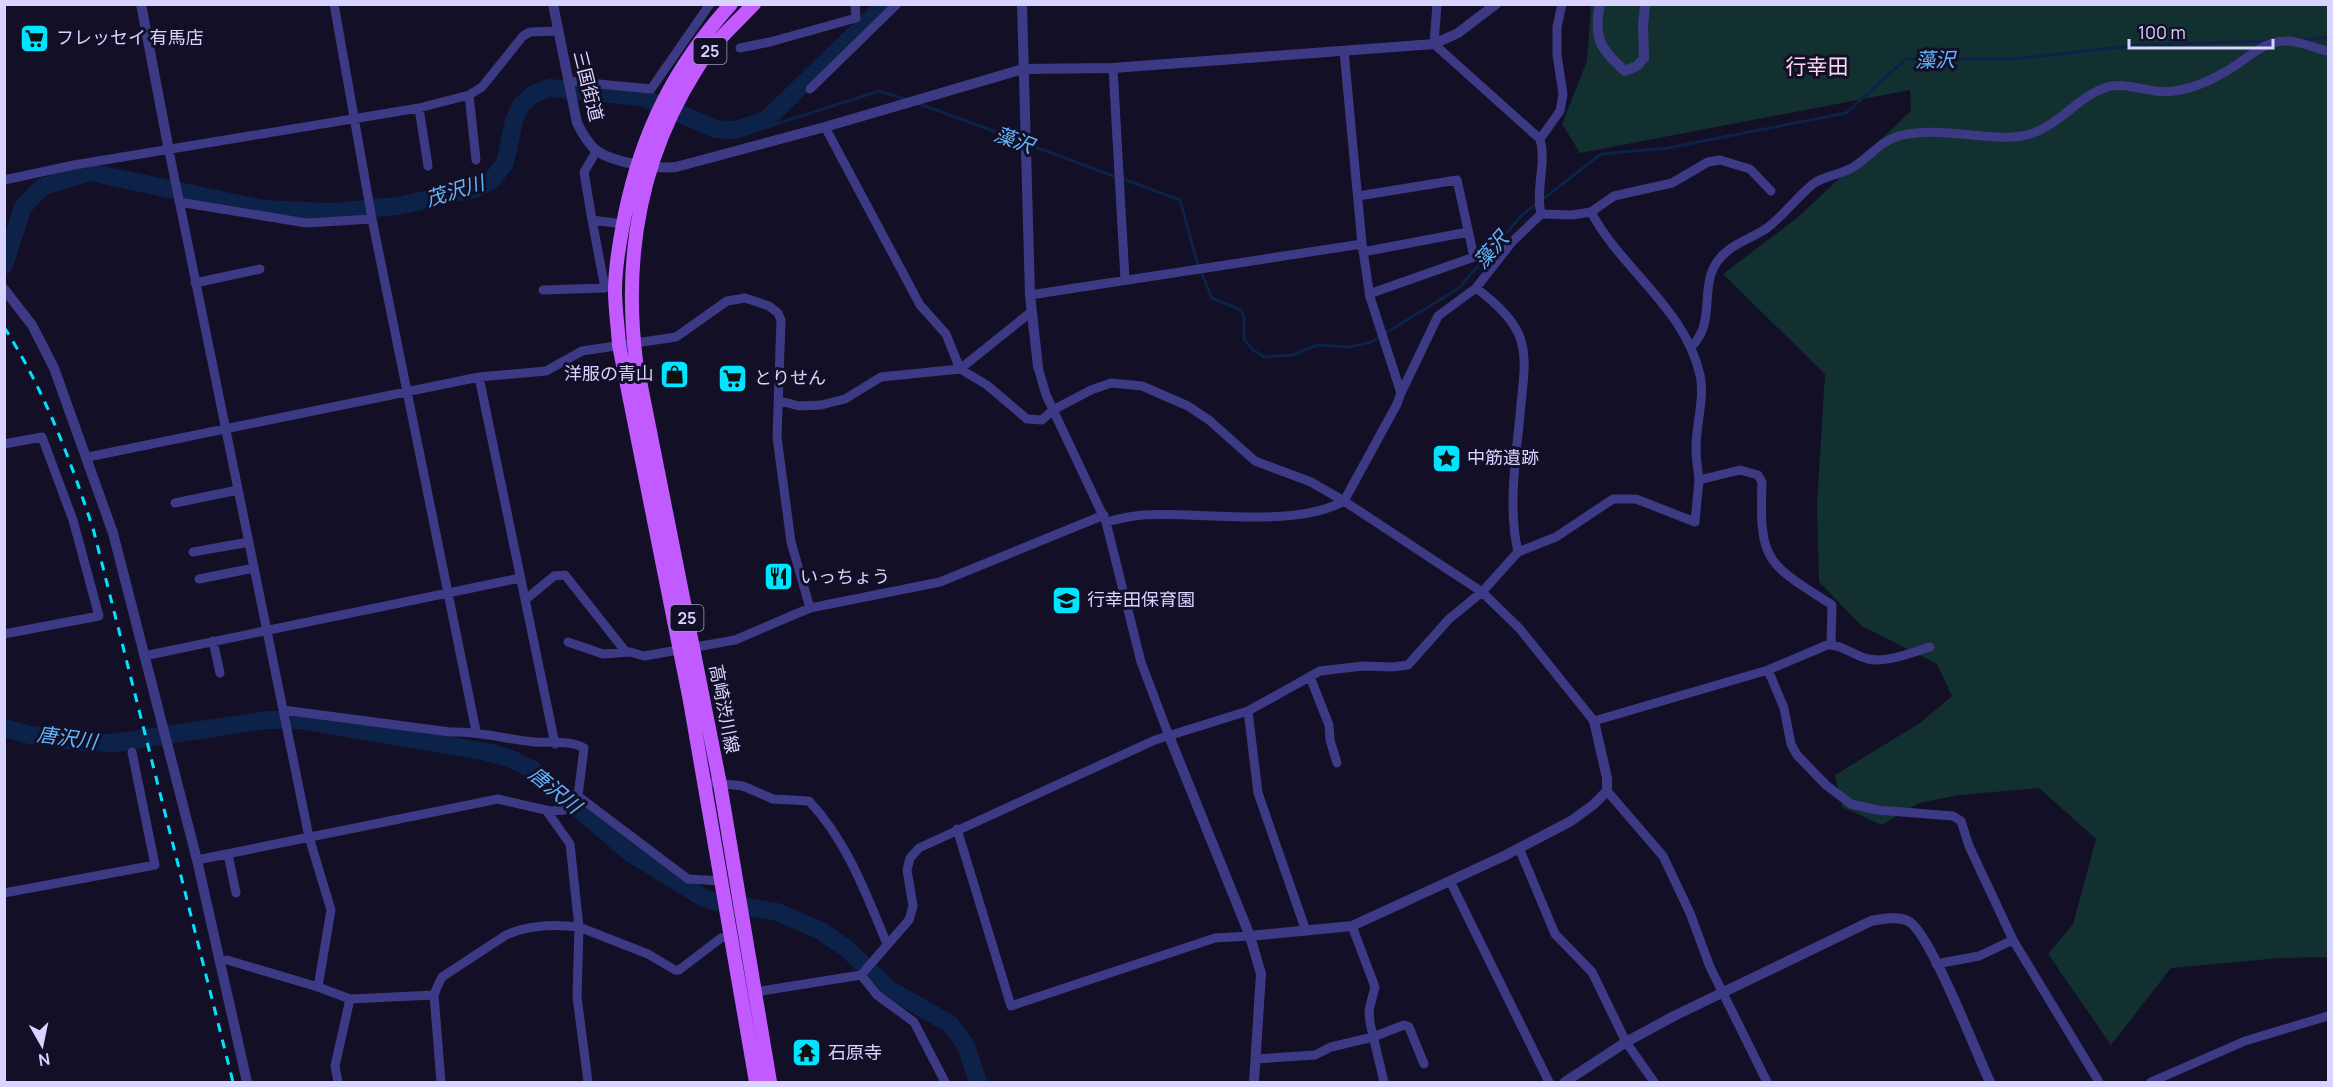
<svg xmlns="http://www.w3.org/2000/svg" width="2333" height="1087" font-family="Manrope,'Noto Sans JP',sans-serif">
<rect width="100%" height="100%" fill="#130f26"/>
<path fill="#12302f" d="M1591,5H2328V957L2280,958L2171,968L2111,1045L2048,954L2073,924L2096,839L2039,788L1959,795L1919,803L1882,825L1842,807L1835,775L1920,723L1952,696L1937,664L1862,626L1819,582L1817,504L1825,374L1723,274L1797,218L1911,111L1910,90L1580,153L1562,124L1587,61Z"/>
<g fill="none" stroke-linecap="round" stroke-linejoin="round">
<path stroke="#0c2248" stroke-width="3" d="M2303,40L2328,37
M917,103L1024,142
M760,124L767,127L879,91L905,99
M1030,145L1116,177
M1123,179L1180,200L1197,262L1212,298L1241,310L1244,316V339L1252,349L1264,357L1293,355L1317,345L1349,347L1371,342L1459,288L1521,216L1537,203
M1543,199L1601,154L1667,148L1846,113L1906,59H2013L2139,45L2270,41"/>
<path stroke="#0c2248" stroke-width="18" d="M4,265L23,207L42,187L89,172L263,209L332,212L398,206L478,188L492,180L505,163L514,121L521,105L535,93L550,88L642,97L715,129L735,130L766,120L886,4
M4,728L30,735L81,742L114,743L266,720H300L487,752L509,758L532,769L629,852L702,897L712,901L777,912L821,931L846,948L889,989L950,1024L966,1046L978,1082"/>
<path stroke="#3d3a85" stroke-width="9" d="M334,4L372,219L476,731
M1437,4L1434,44L1540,139C1547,164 1535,188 1541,214L1572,215L1591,212L1614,196L1672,183L1708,162L1720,160L1750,169L1771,191
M740,48L770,42L856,18L855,4
M1113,68L1125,279
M568,81L651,89L710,4
M810,89L897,4
M469,95L476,160
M419,108L428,166
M825,127L920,305L946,334L960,369L1031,312
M1540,139L1560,111L1563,94L1557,55V27L1562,4
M597,150L584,172L592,220L623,224
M169,151L309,837L331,910L318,987L350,999L335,1066L338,1082
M4,180L74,165L419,108L469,95L482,87L523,36L530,32L558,31
M1358,196L1457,180L1474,257L1369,294
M179,202L306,223L372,219
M1591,212C1621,269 1685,308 1700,375C1705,397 1696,425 1696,448C1696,459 1698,470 1699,480
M1363,252L1468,232
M195,283L260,269
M1476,288C1492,300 1511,316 1519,335C1528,357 1523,382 1521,404C1517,453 1507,504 1518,552
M543,290L605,288L592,220
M1030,295L1362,244
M1691,347C1720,319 1694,280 1725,253C1737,242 1754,237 1767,228C1784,215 1797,197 1813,184C1825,175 1842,175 1855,166C1870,156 1881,141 1899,136C1942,124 1994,145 2030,134C2060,125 2077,97 2107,87C2127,81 2153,95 2174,91C2191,89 2211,80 2225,72C2246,61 2260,42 2285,41C2300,40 2314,49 2328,51
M1038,367L1046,395L1106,522L1141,662L1169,736
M479,377L555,744
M1401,393L1438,316L1476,288L1512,242L1541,214
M780,401L799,406L821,405L845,399L881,377L960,369L987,385L1027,419L1042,420L1053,410L1091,390L1111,383L1142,386L1188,406L1209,420L1255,461L1311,482L1344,501L1482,592L1519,628L1594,721L1768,670L1827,645C1842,644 1854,656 1868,659C1887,663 1911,653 1930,647
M4,444L42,437L73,520L99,616L4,634
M88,457L479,377L546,371L582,351L676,337L727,301L745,298L769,306L778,313L781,320L777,437L791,542L810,608
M175,503L238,490
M1106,522C1118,519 1131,516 1143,515C1200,511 1295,529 1344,501L1397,404L1401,393L1370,297L1362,244L1344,51
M193,552L249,542
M199,579L254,568
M525,600L554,576L565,575L626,652
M213,641L220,673
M568,642L603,654L630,652L644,656L735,640L810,608L940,582L1104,515
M144,656L520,578
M1768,670L1784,708L1791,744L1797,755L1826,785L1851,804L1877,810L1953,816L1961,821L1969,846L2013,940L2099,1082
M1310,677L1329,725L1330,740L1337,763
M1248,711L1258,793L1306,931
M704,782L743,786L773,799L809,801C847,841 866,894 887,944
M1607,791L1663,856L1690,913L1710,967L1767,1082
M578,796L688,879L723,881
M546,810L570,844L579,927L648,954L675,970H679L721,938L732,935
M957,829L1011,1006L1215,938L1250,936
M1519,848L1555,934L1592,972L1626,1042L1654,1082
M228,854L236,893
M197,860L498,799L550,811L565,810L578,796L584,748C571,740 549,743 534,742C505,739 479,731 450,732L283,710
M1450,881L1549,1082
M4,893L155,865L132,752
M1352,926L1375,987L1369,1010L1370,1023L1384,1082
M227,960L318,987
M1936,964L1979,956L2013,940
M861,975L877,995L914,1022L945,1082
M755,992L861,975L909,920L913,906L907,870L910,858L919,848L1155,740L1248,711L1320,671L1363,666L1392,667L1408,665L1449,619L1482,592L1518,552L1556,537L1613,499H1636L1695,522L1699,480L1740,470L1758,475L1762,482C1759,563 1767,563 1832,605L1831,645
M350,999L434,995
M1256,1059L1315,1055L1331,1047L1373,1037L1404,1025L1409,1027L1424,1064
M441,1082L434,995L438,985L442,977L506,935C528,925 555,924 579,927L577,997L588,1082
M2151,1082L2245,1041L2328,1016"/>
<path stroke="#3d3a85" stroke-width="10" d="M141,4L169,151
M553,4L577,123C582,133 588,144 597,151C615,163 655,169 676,167L825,127L1023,69L1113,68L1434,44L1458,33L1496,4
M1022,4L1030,295L1038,367
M1600,4C1593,38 1600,49 1625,71L1637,66L1644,58L1643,26L1645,4
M4,289L32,325L54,368L113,533L197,860L247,1082
M1169,736L1250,936L1261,974L1254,1082
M1250,936L1352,926L1504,856L1571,821L1593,805L1607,791V778L1594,721
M1565,1082L1626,1042L1674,1016L1871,921C1882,919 1897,916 1908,921C1929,930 1977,1055 1990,1082"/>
<path stroke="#c25bff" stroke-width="14" d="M731,4C674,67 642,132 625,214C620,239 615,265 615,290C615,309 618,327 619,345L690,701L756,1082
M754,4C734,25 711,45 696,70C640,159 623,257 636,361L720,784L770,1082"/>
<path stroke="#00e5ff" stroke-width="3" stroke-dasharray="9 8" stroke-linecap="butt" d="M4,327C45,391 71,461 94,532L233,1082"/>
</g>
<defs>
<symbol id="supermarket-square" viewBox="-11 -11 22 22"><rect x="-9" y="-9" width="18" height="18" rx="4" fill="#00e5ff" stroke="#130f26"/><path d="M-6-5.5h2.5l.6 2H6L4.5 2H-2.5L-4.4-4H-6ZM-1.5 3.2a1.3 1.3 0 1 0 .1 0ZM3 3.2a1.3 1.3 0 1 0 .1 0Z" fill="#111"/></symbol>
<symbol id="shop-square" viewBox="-11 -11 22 22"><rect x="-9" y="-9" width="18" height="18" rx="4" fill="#00e5ff" stroke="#130f26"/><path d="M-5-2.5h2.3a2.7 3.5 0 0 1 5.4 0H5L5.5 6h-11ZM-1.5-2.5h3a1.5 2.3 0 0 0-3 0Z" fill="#111"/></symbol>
<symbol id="sight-square" viewBox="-11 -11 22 22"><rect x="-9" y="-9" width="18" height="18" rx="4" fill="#00e5ff" stroke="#130f26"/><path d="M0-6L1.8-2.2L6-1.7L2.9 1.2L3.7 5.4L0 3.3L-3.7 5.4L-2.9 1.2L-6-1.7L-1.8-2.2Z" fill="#111"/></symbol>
<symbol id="restaurant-square" viewBox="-11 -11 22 22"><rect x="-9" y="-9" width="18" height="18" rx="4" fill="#00e5ff" stroke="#130f26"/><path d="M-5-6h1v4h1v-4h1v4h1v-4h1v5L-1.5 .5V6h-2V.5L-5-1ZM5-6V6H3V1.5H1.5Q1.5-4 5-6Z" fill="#111"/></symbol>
<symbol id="school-square" viewBox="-11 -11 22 22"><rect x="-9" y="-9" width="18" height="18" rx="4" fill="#00e5ff" stroke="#130f26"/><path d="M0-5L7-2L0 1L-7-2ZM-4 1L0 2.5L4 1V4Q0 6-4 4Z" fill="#111"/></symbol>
<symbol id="temple-square" viewBox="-11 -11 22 22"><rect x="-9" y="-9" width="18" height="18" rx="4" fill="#00e5ff" stroke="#130f26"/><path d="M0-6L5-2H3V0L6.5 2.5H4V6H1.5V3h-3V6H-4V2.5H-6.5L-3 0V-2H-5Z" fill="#111"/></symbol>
</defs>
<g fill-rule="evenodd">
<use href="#supermarket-square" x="18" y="22" width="33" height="33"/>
<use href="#shop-square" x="658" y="358" width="33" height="33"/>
<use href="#supermarket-square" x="716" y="362" width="33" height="33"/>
<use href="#sight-square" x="1430" y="442" width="33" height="33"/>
<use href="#restaurant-square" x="762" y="560" width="33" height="33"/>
<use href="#school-square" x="1050" y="584" width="33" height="33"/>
<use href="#temple-square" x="790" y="1036" width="33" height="33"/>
</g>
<g text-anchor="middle" stroke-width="6" stroke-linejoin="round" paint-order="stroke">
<g fill="#130f26" stroke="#9e99be" stroke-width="1.5">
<rect x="693.5" y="38" width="33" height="26" rx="4.5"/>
<rect x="670.5" y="605" width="33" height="26" rx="4.5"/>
</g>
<g font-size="16" font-weight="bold" fill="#d9d4ff">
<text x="710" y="57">25</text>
<text x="687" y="624">25</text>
</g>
<g font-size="18" fill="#d9d4ff" stroke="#130f26" text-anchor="start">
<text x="56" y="44">フレッセイ 有馬店</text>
<text x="654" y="380" text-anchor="end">洋服の青山</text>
<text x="754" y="384">とりせん</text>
<text x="1467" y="464">中筋遺跡</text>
<text x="800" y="583">いっちょう</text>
<text x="1087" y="606">行幸田保育園</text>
<text x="828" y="1059">石原寺</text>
</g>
<g font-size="18" fill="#d9d4ff" stroke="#130f26">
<text transform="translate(588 86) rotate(76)" y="6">三国街道</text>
<text transform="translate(724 709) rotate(79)" y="6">高崎渋川線</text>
</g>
<g font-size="20" font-style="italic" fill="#62b6ff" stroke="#130f26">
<text transform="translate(1935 60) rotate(-1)" y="7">藻沢</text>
<text transform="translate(1014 140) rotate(20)" y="7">藻沢</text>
<text transform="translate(455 191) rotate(-17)" y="7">茂沢川</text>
<text transform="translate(1491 250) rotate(-49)" y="7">藻沢</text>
<text transform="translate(67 738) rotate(8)" y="7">唐沢川</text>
<text transform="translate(555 790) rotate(39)" y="7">唐沢川</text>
</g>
<g font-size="21" fill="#ffd6f0" stroke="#130f26">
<text x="1817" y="74">行幸田</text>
</g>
</g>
<rect width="2333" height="1087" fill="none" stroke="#d9d4ff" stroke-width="12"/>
<g transform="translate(42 1045) rotate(171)" stroke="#130f26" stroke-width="4.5" paint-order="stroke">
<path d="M0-4.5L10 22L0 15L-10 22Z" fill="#d9d4ff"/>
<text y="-9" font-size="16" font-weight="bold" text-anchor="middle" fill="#d9d4ff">N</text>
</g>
<path d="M2129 39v9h144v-9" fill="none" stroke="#d9d4ff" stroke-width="3"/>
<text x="2138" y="39" font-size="18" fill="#d9d4ff" stroke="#130f26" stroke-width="4.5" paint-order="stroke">100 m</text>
</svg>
